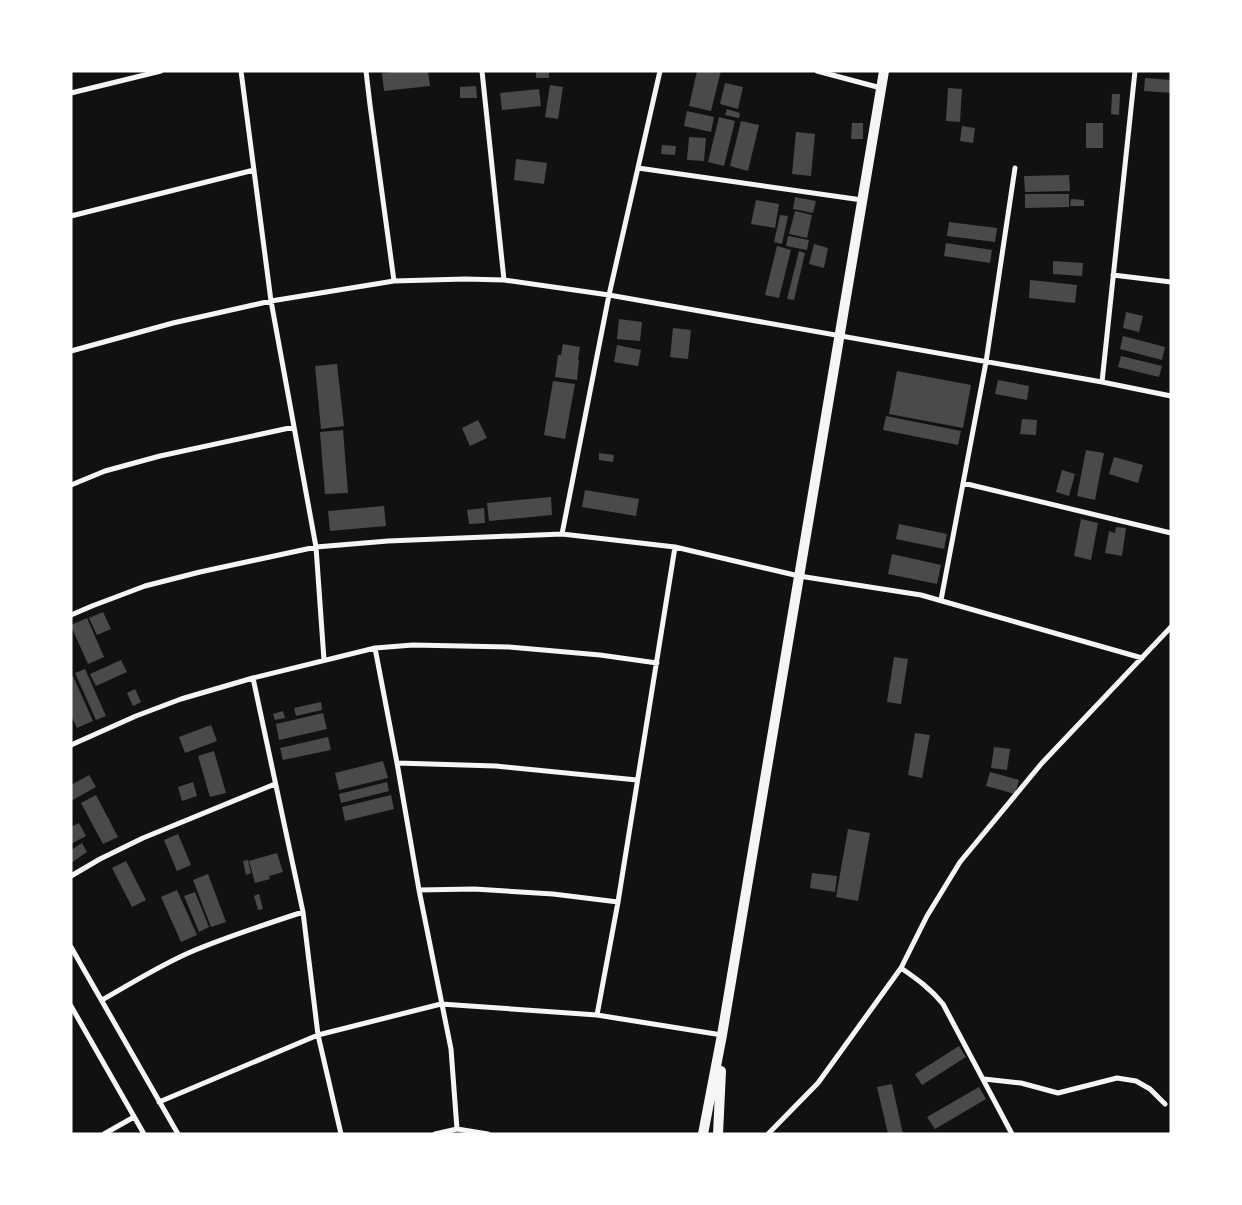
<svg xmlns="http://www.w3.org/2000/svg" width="1242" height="1205" font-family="Overpass,sans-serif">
<rect width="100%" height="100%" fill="#111"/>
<path fill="#4a4a4a" d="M402,71H428L430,86L384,91L382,73Z
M536,71H549V78H536Z
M697,71H721L711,111L689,106Z
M1145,78L1171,80V93L1144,91Z
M725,83L743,87L738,109L720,104Z
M550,85L563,87L558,119L545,117Z
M476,86L477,98H460V87Z
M948,88L962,89L960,122L946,121Z
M539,89L541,106L502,110L500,93Z
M1112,94H1120L1119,115L1111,114Z
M727,109L740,113L739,118L725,115Z
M687,111L714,117L711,132L684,126Z
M719,117L735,121L724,166L708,162Z
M741,121L759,125L748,171L730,166Z
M852,123H863V139H851Z
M1086,123H1103V148H1086Z
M962,126L975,128L973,143L960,141Z
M796,132L815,134L811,176L792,174Z
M689,137L706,138L704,161L687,160Z
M662,145L676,146L675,155L661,154Z
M516,159L547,163L544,184L514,180Z
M1069,175L1070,191L1025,192L1024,176Z
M1025,194H1069V207L1025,208Z
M795,197L816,201L813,213L793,209Z
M1071,199L1084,200V206H1070Z
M756,200L779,204L775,228L751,224Z
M795,211L812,215L807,238L789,234Z
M780,215L788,216L782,244L774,242Z
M949,222L997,228L995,242L947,236Z
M788,236L809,240L807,250L786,246Z
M946,243L992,250L990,263L944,256Z
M814,244L828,248L824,268L809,264Z
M777,246L791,250L779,298L765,295Z
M799,251L805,253L794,300L787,299Z
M1053,261L1083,263L1082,276L1053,274Z
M1030,280L1077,285L1075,303L1029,298Z
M1126,312L1143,316L1139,332L1123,328Z
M619,319L642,322L640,341L617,339Z
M673,328L691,330L688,359L670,357Z
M1123,336L1165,347L1162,360L1120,349Z
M563,344L580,347L578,360H579L577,380L555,377L558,355H561Z
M617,345L641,350L638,366L614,362Z
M1121,356L1162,366L1159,377L1118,367Z
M337,364L344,426L321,429L315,366Z
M897,371L971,385L963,428L889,414Z
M998,380L1029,386L1027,400L995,394Z
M553,381L575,384L565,439L544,435Z
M886,416L961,431L958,445L883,430Z
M1022,419L1037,420L1036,435L1020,434Z
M478,420L487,438L470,446L462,428Z
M343,430L348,493L325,494L320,432Z
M1086,450L1104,453L1095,500L1077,496Z
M599,453L614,455L613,462L599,460Z
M1114,457L1143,465L1138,483L1109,474Z
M1062,470L1075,474L1069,496L1056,492Z
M585,490L639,499L636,516L582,507Z
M551,497L552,515L489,521L487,503Z
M384,506L386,526L330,531L328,511Z
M484,508L485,523L469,524L467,510Z
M1081,519L1098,523L1091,560L1074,556Z
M899,524L947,534L944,549L896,539Z
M1116,527L1126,528L1122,556L1105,553L1109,531L1115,533Z
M892,554L941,565L937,584L888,574Z
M103,612L111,629L97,635L89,618Z
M87,618L104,657L88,664L71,626V625Z
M894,657L908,659L901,704L887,702Z
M121,660L127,672L96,686L90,674Z
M85,669L106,716L96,720L75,673Z
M71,676H73L93,721L77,728L71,715Z
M135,689L141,702L133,706L127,693Z
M321,702L322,710L296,716L294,708Z
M283,711L285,718L275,720L273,714Z
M323,713L327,729L279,740L276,724Z
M211,725L217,741L185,753L179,737Z
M915,733L930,735L922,778L908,775Z
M328,737L331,750L283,760L280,748Z
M994,747L1010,749L1007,770L991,768Z
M214,751L226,793L210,797L198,756Z
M383,761L388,778L339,790L335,773Z
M990,772L1019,780L1015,794L986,786Z
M89,775L96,787L71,801V785Z
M193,782L197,796L182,801L178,787Z
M387,782L389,791L341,803L339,794Z
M96,795L118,837L103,844L81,803Z
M391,795L394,809L345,821L342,807Z
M79,823L86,836L71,844V827Z
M848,829L870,833L858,901L836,897Z
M178,834L191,865L177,871L164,840Z
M82,843L87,852L71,863V850Z
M277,853L283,872L269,876L270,879L255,883L249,861Z
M248,860L251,873L246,875L243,861Z
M126,861L146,900L132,907L112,868Z
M812,873L837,876L835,892L810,888Z
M208,874L226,922L211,927L193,880Z
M177,890L197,935L181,942L161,897Z
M195,892L209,927L199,932L184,896Z
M259,894L263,909L258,910L254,896Z
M959,1046L966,1057L922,1085L915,1074Z
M892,1084L903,1134H888L877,1087Z
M979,1087L986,1099L935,1129L927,1117Z"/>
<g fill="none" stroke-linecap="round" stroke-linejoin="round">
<path stroke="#f5f5f5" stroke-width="5" d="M241,71L271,301L316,547L324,660
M366,71L370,105L394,281
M482,71L504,280
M817,71L881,88
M71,93L161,71
M638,168L862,200
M71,216L254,170
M1113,275L1171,282
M71,351L173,323L271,301L394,281L465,279L504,280L609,295L1102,382L1171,396
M1102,382L1135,71
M963,483L1171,533
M71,485L105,471L160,456L294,427
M562,534L609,295L660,71
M941,600L986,362L1015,168
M71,615L92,606L145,586L200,572L316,547L388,541L562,534L675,547L799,576L921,595L1142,658
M375,648L397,763L419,890L451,1049L457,1129
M253,678L303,912L318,1035L341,1134
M71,745L136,716L181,699L253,678L375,648L413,645L509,647L600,655L657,663
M397,763L496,766L637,780
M71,876L100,859L143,838L275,784
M419,890L474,889L553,894L618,902
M71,947L178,1134
M901,968C917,979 931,989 943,1004L1012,1134
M102,1000C132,983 162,964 193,951C229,936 266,924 303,912
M71,1006L144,1134
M597,1015L618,902L675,547
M984,1079L1021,1083L1058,1093L1117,1078L1136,1081L1150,1089L1165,1104
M159,1102L318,1035L441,1004L597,1015L722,1035
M104,1134L134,1117
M435,1134L457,1129L488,1134
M768,1134L818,1083L901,968L927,916L960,862L1042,763L1171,627"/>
<path stroke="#f5f5f5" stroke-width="10" d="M703,1134L722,1035L884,71
M718,1134L721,1071"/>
</g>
<rect width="1242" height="1205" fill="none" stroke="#ffffff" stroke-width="145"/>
</svg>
